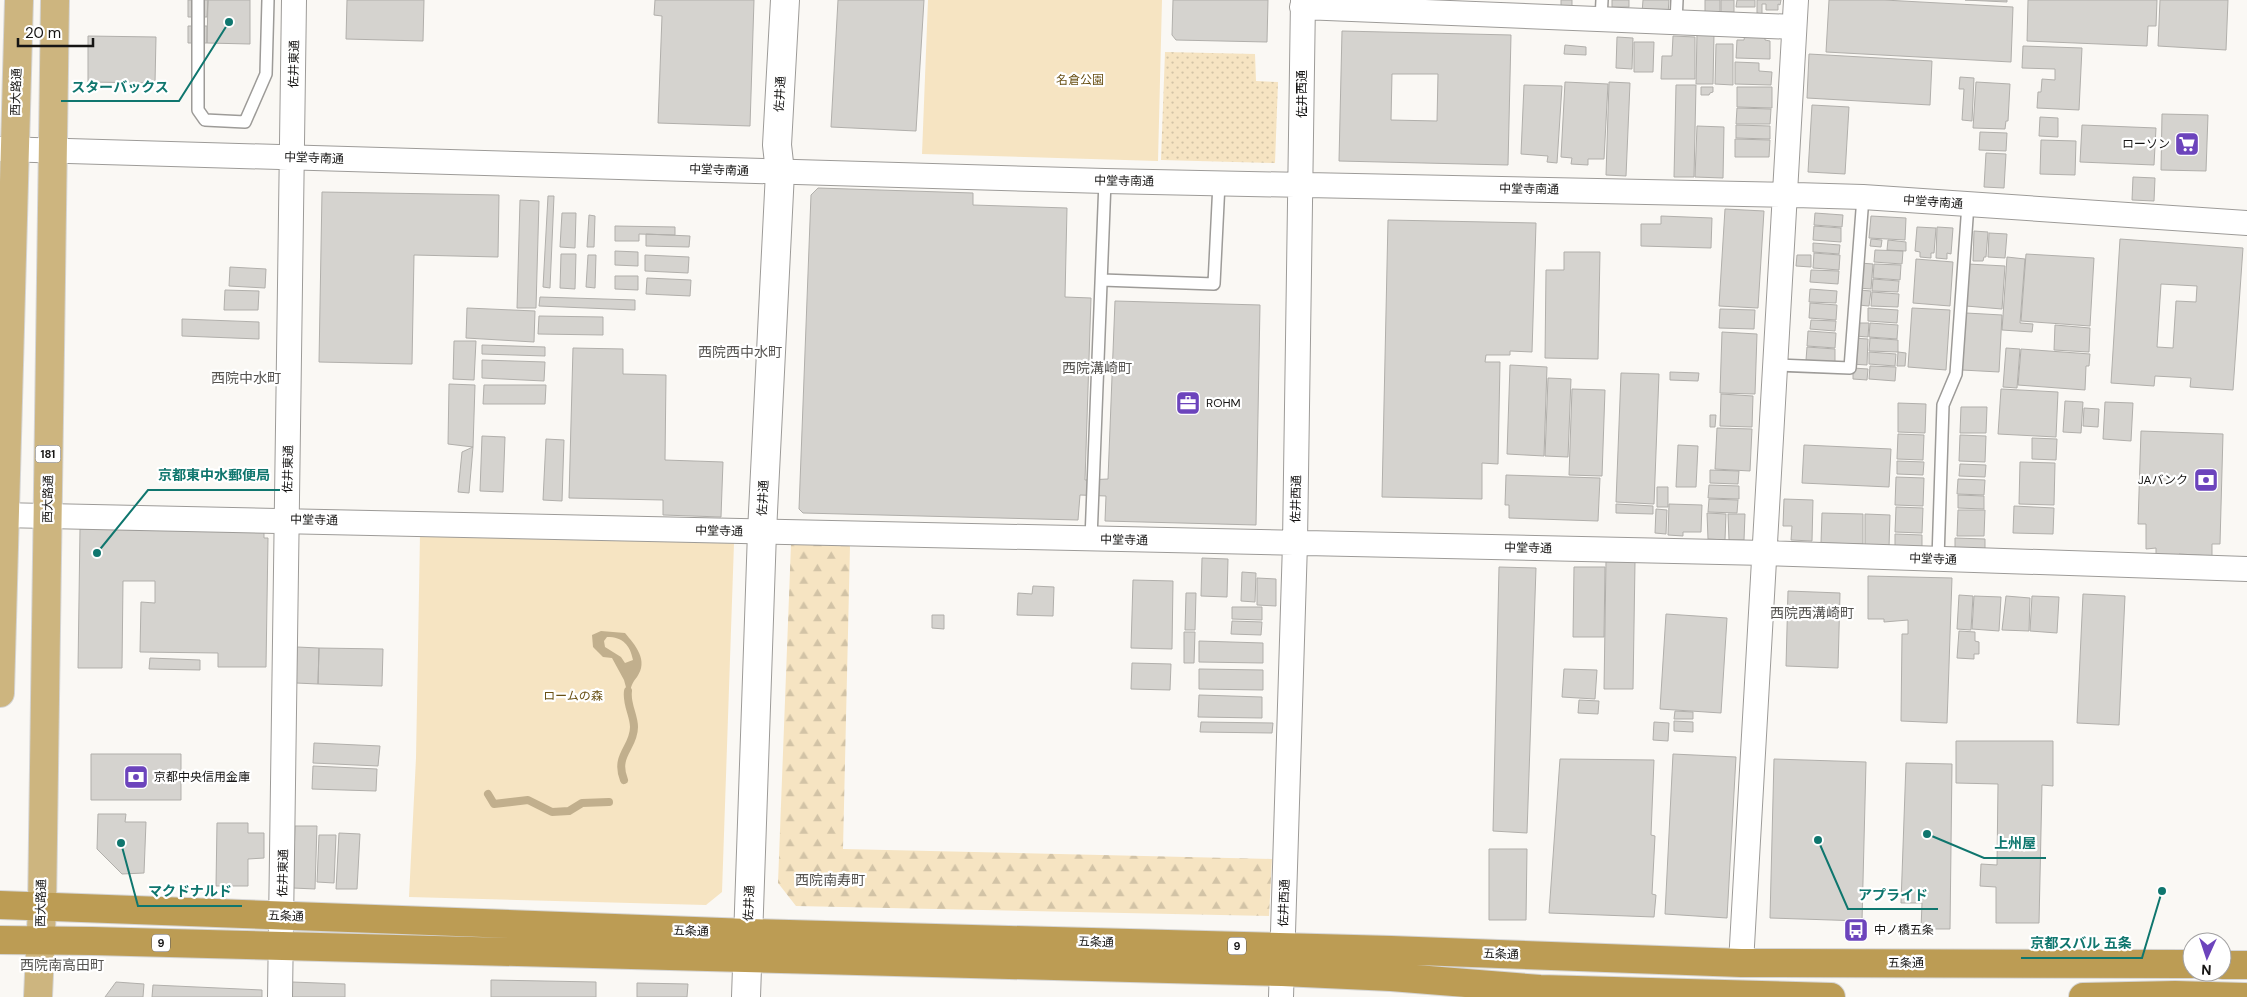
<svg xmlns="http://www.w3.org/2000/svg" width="2247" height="997" font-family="'DM Sans','Noto Sans JP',sans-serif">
<defs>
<pattern id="grass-dots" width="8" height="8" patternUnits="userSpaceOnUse" patternTransform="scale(1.25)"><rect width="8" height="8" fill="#f6e4c2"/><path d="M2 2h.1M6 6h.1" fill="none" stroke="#d2c3a6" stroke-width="1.8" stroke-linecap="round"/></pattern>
<pattern id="forest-firs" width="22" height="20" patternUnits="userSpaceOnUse" patternTransform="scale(1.25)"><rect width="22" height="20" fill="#f6e4c2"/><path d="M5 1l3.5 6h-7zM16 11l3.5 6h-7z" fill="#d2c3a6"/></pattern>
</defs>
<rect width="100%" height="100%" fill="#faf8f4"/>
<path fill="url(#grass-dots)" d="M1165,52L1255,54L1256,81L1278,82L1275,163L1161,160Z"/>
<path fill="url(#forest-firs)" d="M791,544L850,546L843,849L1272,859L1269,916L796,906L778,883Z"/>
<path fill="#f6e4c2" d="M928,0H1162L1158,161L922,154Z
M420,534L734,543L722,892L706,905L409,897L416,758Z"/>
<path fill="#c1af8d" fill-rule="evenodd" d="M601,631L625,633C635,645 649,660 637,677C633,682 632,684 630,691H627L624,680L612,658L603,657L593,647L592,635ZM607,637C623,637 630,645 633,660L625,663L621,657L605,647L604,641Z"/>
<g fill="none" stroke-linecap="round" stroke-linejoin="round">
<path stroke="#c1af8d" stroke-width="8" d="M624,780C614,755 634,748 634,727C634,715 626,704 628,691
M488,794L494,804L528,800L552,812L569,811L582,803L609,802"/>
</g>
<path fill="#d5d3cf" stroke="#b1afab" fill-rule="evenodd" d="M188,0H208L207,17H188Z
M208,0H250V44L207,43Z
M347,0H424L423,41L346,39Z
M655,0H754L750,126L658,123L662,16L654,15Z
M838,0H924L916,131L831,127Z
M1173,0H1268L1267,42L1176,40L1172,35Z
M1561,0H1572V10H1561Z
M1612,0H1629V7H1612Z
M1643,0H1669L1668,14L1642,13Z
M1705,0H1720V16H1705Z
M1721,0H1734V12H1721Z
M1737,0H1755V7H1736Z
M1757,0H1781L1780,5L1778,4V10H1766V4H1762V14L1757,13Z
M1829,0H1884L2013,7L2011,62L1826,52Z
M1965,0H2007V2Z
M2028,0H2157L2156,26H2148L2147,46L2027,41Z
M2160,0H2228L2226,50L2158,46Z
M188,26H207V43H188Z
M1342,31L1511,35L1508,165L1339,161ZM1392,74H1438L1437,121L1391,120Z
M1697,33L1714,34L1713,84H1696Z
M1745,34H1765V40L1770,41V59L1736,58L1737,40H1744Z
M88,36L156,37L155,83L88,82Z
M1673,36L1695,37V79H1661L1662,56H1672Z
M1617,37L1633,38L1632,69L1616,68Z
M1634,42H1654L1653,72H1634Z
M1716,44H1733V85L1715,84Z
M1565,45L1586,47V55L1564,54Z
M2023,46L2082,48L2079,110L2037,108L2038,92H2041L2042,79L2055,80V69L2022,68Z
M1809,54L1932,61L1930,105L1807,98Z
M1735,62L1759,63V71L1772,72L1771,85L1735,84Z
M1960,77L1974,78L1972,121L1962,120L1964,89H1959Z
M1565,82L1608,84L1604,159H1588V165L1571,164L1572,158L1561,157Z
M1609,82L1630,83L1626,176L1606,175Z
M1976,82L2010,84L2008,121H2006L2005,129L1973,128Z
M1524,85L1562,86L1557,163L1547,162L1548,156L1521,154Z
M1676,85H1696L1694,177H1674Z
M1701,87H1713V92L1710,93L1709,95H1701Z
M1737,87H1772V108L1737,107Z
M1812,105L1849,107L1845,174L1808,172Z
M1737,108L1771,109L1770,124H1736Z
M2162,114L2208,115L2206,171L2161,170Z
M2040,117L2058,118V137L2039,136Z
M1736,125L1770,126V139L1736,138Z
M2082,125L2156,128L2154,165L2080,162Z
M1697,126L1724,127L1723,178L1695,177Z
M1980,132L2007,133L2006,151L1979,150Z
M1735,139L1770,140L1769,157H1735Z
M2041,140L2076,141L2075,175L2040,174Z
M1986,153L2006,154L2004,188L1984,187Z
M2133,177L2155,178L2154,201L2132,200Z
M818,188L973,193V205L1067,208L1065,297L1091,298L1085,480L1108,479L1115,301L1260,305L1256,525L1105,521L1106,496L1080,495L1078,520L803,513L799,509L811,195Z
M322,192L499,195L498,257L414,255L412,364L319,362Z
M548,196H554L550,288L543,287Z
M520,200L539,201L536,308H517Z
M1725,209L1764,211L1758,308L1719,306Z
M562,213H576L575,248L560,247Z
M1815,213L1843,215L1842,227L1814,225Z
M589,215L595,216L594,247H587Z
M1661,216L1712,218L1711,248L1641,246V224H1661Z
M1871,216L1906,218L1905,240L1869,238Z
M1388,220L1536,223L1532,352L1510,351V355H1486L1485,362H1500L1498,464L1482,463V499L1382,497Z
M615,226L675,227V235L639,234V241H615Z
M1814,226L1841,228V242L1813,240Z
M1917,227L1936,228L1934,253H1931V258L1920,257V252L1915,251Z
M1937,227L1953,228L1951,254L1947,253V259L1936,258Z
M1974,231L1988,232L1986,257H1984L1983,261H1973Z
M1989,233L2007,234L2005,258L1988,257Z
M646,234L690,236L689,247L646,246Z
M1871,239L1882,240L1881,247L1870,246Z
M2120,239L2243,248L2233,390L2190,387L2191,378L2155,376L2154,386L2111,383ZM2161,284L2197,286L2196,302L2176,301L2173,348L2157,347Z
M1888,240L1906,242V251L1887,250Z
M1813,243L1840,245L1839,254L1813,252Z
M1875,250L1903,251L1902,264L1874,262Z
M615,251L638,252V266L615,265Z
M1564,252H1600L1598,359L1545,358L1546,270H1564Z
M1814,253L1840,255L1839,270L1813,268Z
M561,254H576L575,289L560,288Z
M2026,254L2094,258L2090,326L2021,321Z
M588,255H596L595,288L586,287Z
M645,255L689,257L688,273L645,271Z
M1797,255H1811V267L1796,266Z
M2007,257L2025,259L2020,323L2033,324L2032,332L2002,330Z
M1916,259L1953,262L1950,306L1913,303Z
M1860,263L1873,264L1871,289L1858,288Z
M1874,264L1901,265L1900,280L1873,278Z
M1968,264L2005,266L2002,309L1966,306Z
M230,267L266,269L265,288L229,286Z
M1811,270L1839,271L1838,284L1810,282Z
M615,276H638V290L615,289Z
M647,278L691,280L690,296L646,294Z
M1873,279L1899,281L1898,292L1872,291Z
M1810,289L1837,291L1836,303L1809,302Z
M225,290L259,291L258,310H224Z
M1859,290L1871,291L1869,306L1858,305Z
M1872,292L1899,294L1898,307L1871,306Z
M540,297L635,300V310L539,306Z
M1810,303L1837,305L1836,320L1809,318Z
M467,308L535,311L534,342L466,338Z
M1868,308L1898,310L1897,323L1868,321Z
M1912,308L1950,310L1946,370L1908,367Z
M1720,309L1755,310L1754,329L1719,328Z
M1966,313L2002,315L1999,372L1962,370Z
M539,316L603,317V335L538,334Z
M182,319L259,322V339L182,336Z
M1811,320L1836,321L1835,331L1810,329Z
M1856,323H1869L1868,337L1855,336Z
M1870,323L1898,325L1897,339L1869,337Z
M2055,325L2090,328L2089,352L2054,350Z
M1808,331L1836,333L1835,348L1807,346Z
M1722,332L1757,334L1755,394L1720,393Z
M1853,338L1868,339L1867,365L1851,364Z
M1870,338L1898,340V352L1869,351Z
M454,341H476L474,380L453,379Z
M482,345L545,347V356L482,354Z
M1807,347L1835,349V362L1806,360Z
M573,348L623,349V374L666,375L665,460L723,462L721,517L663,515V500L569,498Z
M2006,348L2020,349L2017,388L2003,387Z
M2021,349L2090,354L2089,366H2086L2085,390L2018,385Z
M1869,352L1896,354L1895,366L1869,364Z
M1898,352L1906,353L1905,366H1897Z
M482,360L545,362L544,381L482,378Z
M1510,365L1547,367L1544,456L1507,454Z
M1870,366L1896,367L1895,381L1869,379Z
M1853,368L1868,369L1867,380L1853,379Z
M1670,372L1699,373L1698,381L1670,380Z
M1621,373L1659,374L1654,504L1616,502Z
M1548,378L1571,379L1568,457L1545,456Z
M449,384L475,385L473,447L448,444Z
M484,385H546L545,404H483Z
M1572,389L1605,390L1602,476L1569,475Z
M2001,389L2058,392L2056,437L1998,434Z
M1721,394L1753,396L1752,427L1720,426Z
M2065,401L2083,402L2081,433L2063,432Z
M2105,402L2133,403L2131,441L2103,439Z
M1898,403L1926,404L1925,433L1898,432Z
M1961,407H1987L1986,433H1960Z
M2084,408L2099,409L2098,427L2083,426Z
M1710,415H1716L1715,427H1710Z
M1717,428L1752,429L1750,471L1715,469Z
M2141,431L2223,434L2220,544H2212V556L2179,554V557L2156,556V548L2146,549V524H2138Z
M1898,434L1924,435L1923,460L1897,459Z
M1960,435L1986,436L1985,462L1959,461Z
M482,436L505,437L503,492L480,491Z
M2032,438L2057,439L2056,460L2032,459Z
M546,439L564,440L562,501L543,500Z
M1678,445L1698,446L1696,487H1676Z
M1804,445L1891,449L1889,487L1802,483Z
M473,447L469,493L458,492L462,452Z
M1897,461L1924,462L1923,475L1897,474Z
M2020,462L2055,463L2054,505L2019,504Z
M1960,464L1986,465L1985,477L1959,476Z
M1710,470L1739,471L1738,484L1710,483Z
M1506,475L1600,478L1598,521L1509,518V505H1505Z
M1896,477L1924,478L1923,506L1895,505Z
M1958,479L1985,480L1984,495L1957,494Z
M1709,485L1739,486V499L1708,498Z
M1657,487H1668V507H1657Z
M1958,495L1984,496V509L1958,508Z
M1709,499L1738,500L1737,513L1708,512Z
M1784,499L1813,500L1812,541L1791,540L1792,526H1783Z
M1616,504L1653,506V514L1616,513Z
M1669,504L1702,505L1701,532H1683V536L1668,535Z
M2014,506L2054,508L2053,534L2013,533Z
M1896,507L1923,508L1922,533L1895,532Z
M1656,509L1667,510L1666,534L1655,533Z
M1958,510H1985L1984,536H1957Z
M1707,513L1726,514L1725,540L1708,539Z
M1822,513L1863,514V544L1821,543Z
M1728,514H1745L1744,540H1729Z
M1865,514L1890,515L1889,547H1865Z
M80,529L264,531V538H268L266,667H218V653L140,652L141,602L155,603V581H123L122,668H78Z
M1895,534L1922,535V547H1895Z
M1955,538L1985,539V552L1955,550Z
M1202,558L1228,559L1227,597L1201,596Z
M1606,561L1635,562L1633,689H1604Z
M1499,567L1536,568L1527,833L1493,831Z
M1574,567H1605L1604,637H1573Z
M1242,572L1256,573L1255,602L1241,601Z
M1868,576L1952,578L1947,723L1901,721L1902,634H1908V620L1884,622V619H1868Z
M1257,578L1276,579V606L1257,605Z
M1133,580L1173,581L1172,649L1131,648Z
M1033,586L1054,587L1053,616L1017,615L1018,593L1032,594Z
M1788,591L1840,593L1838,668L1786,666Z
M1186,593H1196L1195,630H1185Z
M2083,594L2125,596L2119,725L2077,723Z
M1959,595L1973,596L1971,630L1957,629Z
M1974,596L2001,597L1999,631L1972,629Z
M2006,596L2030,598L2029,631L2002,630Z
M2032,596L2059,597L2057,633L2030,631Z
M1232,607H1262V620L1232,619Z
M1666,614L1727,618L1721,713L1660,709Z
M932,615H944V629L932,628Z
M1232,621L1262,622L1261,635L1231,634Z
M1959,631L1975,632V641L1979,642V654H1974V659L1957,658Z
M1184,632H1195L1194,663H1184Z
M1199,641L1263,643V663L1199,662Z
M297,647L319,648L318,684L296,683Z
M319,648L383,649L382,686L318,684Z
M150,658L200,660V670L149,669Z
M1132,663L1171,664L1170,690L1131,689Z
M1199,669L1263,670V690L1199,689Z
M1564,669L1597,670L1595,699L1562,697Z
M1199,695L1262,697V718L1198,717Z
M1579,700L1599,701L1598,714L1578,713Z
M1675,711L1693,712V719H1674Z
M1674,721L1693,722V732L1674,731Z
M1201,722L1273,723L1272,733L1200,732Z
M1654,722L1669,723L1668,741L1653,740Z
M1956,741H2053V786L2042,785L2039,923H1996V887L1980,886L1981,864L1997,865L1998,784L1956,783Z
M314,743L380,746L378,766L313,763Z
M91,754H181V800H91Z
M1673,754L1736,757L1727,918L1665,914Z
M1560,759L1654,760L1651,835L1655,836L1652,894L1656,895L1654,917L1549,913Z
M1774,759L1866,762L1862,921L1770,918Z
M1906,763L1952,764L1950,929H1921L1922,903H1901Z
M313,766L377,769L376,791L312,789Z
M98,814H126L125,822H146L144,873L122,874L97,849Z
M217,823H248V833H264V858L248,859V886H216Z
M295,826H317L315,889L293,888Z
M339,833L360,834L357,889H336Z
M319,835H336L334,883L317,882Z
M1489,849H1527L1526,920H1489Z
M491,980L596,982V997H491Z
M116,982L144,984L143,997H105Z
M292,982L345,984V997H292Z
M637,983L688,984L687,997H637Z
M153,985L262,990V997H152Z"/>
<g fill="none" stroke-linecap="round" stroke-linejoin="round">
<defs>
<path id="service" d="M198,0V110L205,120L245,122L266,74L268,0
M1601,19L1602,0
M1676,22L1677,0
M1102,280L1214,284L1219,183
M1775,365L1850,368L1863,197
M1091,539L1105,181
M1938,559L1943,405L1956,374L1968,204"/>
<path id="minor" d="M1302,7L1794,27
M0,149L1105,181L1795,195L1863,197L2247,223
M0,515L1766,553L2247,569
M1741,963C1762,642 1775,321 1796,0
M280,997L294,0
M1281,997L1295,543L1303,0"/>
<path id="tertiary" d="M746,997L762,532L780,172L777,145L785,0"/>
<path id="primary" d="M0,693L19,0
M38,997L42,908L55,0"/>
<path id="trunk" d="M0,905L748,933L1391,950L1741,963L2192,964
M0,940L92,941L1282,972L1391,977L1540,989L1831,997
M2222,965H2247
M2083,997L2175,995L2245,997"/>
</defs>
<use href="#service" stroke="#9d9b98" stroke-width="14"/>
<use href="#minor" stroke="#9d9b98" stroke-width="26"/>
<use href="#tertiary" stroke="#9d9b98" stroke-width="30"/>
<use href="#primary" stroke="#d5d5d5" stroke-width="30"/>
<use href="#trunk" stroke="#d5d5d5" stroke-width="30"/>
<use href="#service" stroke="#fff" stroke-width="11"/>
<use href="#minor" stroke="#fff" stroke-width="24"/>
<use href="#tertiary" stroke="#fff" stroke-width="28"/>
<use href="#primary" stroke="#cdb57f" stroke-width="28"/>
<use href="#trunk" stroke="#bc9c54" stroke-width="28"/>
</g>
<defs>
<symbol id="supermarket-square" viewBox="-11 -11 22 22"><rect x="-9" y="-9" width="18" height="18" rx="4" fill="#6c44bc" stroke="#fff"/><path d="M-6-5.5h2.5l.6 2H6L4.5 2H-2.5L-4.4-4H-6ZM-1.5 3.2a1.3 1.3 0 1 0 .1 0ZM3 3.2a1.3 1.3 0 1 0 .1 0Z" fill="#fff"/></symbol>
<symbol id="office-square" viewBox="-11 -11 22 22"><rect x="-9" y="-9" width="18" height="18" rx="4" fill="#6c44bc" stroke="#fff"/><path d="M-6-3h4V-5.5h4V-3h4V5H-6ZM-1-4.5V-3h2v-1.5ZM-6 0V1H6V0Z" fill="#fff"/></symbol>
<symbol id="bank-square" viewBox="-11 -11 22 22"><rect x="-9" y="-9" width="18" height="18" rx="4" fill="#6c44bc" stroke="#fff"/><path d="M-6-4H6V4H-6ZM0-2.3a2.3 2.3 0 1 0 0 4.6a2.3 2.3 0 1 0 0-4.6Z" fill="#fff"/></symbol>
<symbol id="bus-square" viewBox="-11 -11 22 22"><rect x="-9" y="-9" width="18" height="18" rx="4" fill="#6c44bc" stroke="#fff"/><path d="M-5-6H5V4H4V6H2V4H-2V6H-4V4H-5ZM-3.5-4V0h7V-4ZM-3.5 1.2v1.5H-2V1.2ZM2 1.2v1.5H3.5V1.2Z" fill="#fff"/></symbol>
</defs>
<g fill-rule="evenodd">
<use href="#supermarket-square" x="2173" y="130" width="28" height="28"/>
<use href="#office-square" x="1174" y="389" width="28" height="28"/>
<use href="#bank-square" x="2192" y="466" width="28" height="28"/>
<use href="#bank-square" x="122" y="763" width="28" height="28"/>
<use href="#bus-square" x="1842" y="916" width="28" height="28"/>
</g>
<g text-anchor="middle" stroke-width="4.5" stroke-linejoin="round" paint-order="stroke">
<g fill="#fff" stroke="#5c5b5a" stroke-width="1">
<rect x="35.5" y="445.5" width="25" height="17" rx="4"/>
<rect x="152" y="934.5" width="18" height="17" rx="4"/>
<rect x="1228" y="937.5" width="18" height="17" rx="4"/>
</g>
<g font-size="11" font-weight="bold" fill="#161514">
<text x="48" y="458">181</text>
<text x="161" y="947">9</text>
<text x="1237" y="950">9</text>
</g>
<g font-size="12" fill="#161514" stroke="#fff">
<text transform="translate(294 64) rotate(-89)" y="4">佐井東通</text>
<text transform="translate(16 92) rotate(-88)" y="4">西大路通</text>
<text transform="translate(780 94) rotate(-87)" y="4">佐井通</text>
<text transform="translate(1302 94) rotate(-90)" y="4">佐井西通</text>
<text transform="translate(314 158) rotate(2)" y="4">中堂寺南通</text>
<text transform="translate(719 170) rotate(2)" y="4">中堂寺南通</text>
<text transform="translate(1124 181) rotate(1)" y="4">中堂寺南通</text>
<text transform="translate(1529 189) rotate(1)" y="4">中堂寺南通</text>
<text transform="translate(1933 202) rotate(4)" y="4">中堂寺南通</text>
<text transform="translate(288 469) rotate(-89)" y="4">佐井東通</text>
<text transform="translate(763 498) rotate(-87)" y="4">佐井通</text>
<text transform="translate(48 499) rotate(-89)" y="4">西大路通</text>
<text transform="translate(1296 499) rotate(-89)" y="4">佐井西通</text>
<text transform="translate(314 520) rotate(1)" y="4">中堂寺通</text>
<text transform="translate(719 531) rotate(1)" y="4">中堂寺通</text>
<text transform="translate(1124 540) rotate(1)" y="4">中堂寺通</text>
<text transform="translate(1528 548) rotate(1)" y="4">中堂寺通</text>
<text transform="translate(1933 559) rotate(2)" y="4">中堂寺通</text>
<text transform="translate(283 873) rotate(-89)" y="4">佐井東通</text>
<text transform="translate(41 903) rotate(-89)" y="4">西大路通</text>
<text transform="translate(749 903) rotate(-88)" y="4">佐井通</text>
<text transform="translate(1284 903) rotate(-88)" y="4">佐井西通</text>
<text transform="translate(286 916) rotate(2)" y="4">五条通</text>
<text transform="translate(691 931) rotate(2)" y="4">五条通</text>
<text transform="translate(1096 942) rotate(2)" y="4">五条通</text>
<text transform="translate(1501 954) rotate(2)" y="4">五条通</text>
<text x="1906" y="967">五条通</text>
</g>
<g font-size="12" fill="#695014" stroke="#fff">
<text x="1080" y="84">名倉公園</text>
<text x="573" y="700">ロームの森</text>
</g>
<g font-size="12" fill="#161514" stroke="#fff" text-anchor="start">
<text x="2170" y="148" text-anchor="end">ローソン</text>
<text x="1206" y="407">ROHM</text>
<text x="2188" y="484" text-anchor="end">JAバンク</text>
<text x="154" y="781">京都中央信用金庫</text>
<text x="1874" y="934">中ノ橋五条</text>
</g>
<g font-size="14" fill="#555350" stroke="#fff">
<text x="740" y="357">西院西中水町</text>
<text x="1097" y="373">西院溝崎町</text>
<text x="246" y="383">西院中水町</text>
<text x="1812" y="618">西院西溝崎町</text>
<text x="830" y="885">西院南寿町</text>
<text x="62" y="970">西院南高田町</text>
</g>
</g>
<path fill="none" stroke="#0f766e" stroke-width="2" d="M229 22L179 101H61M97 553L148 490H280M1927 834L1984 858H2046M121 843L138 906H242M1818 840L1848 909H1938M2162 891L2142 958H2021"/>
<g fill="#0f766e" stroke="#fff" stroke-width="2">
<circle cx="229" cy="22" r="5"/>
<circle cx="97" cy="553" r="5"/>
<circle cx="1927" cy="834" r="5"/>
<circle cx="121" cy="843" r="5"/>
<circle cx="1818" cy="840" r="5"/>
<circle cx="2162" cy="891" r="5"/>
</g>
<g font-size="14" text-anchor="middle" font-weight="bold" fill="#0f766e" stroke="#fff" stroke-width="4.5" stroke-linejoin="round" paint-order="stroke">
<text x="120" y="92">スターバックス</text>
<text x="214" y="480">京都東中水郵便局</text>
<text x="2015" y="848">上州屋</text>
<text x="190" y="896">マクドナルド</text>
<text x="1893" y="900">アプライド</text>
<text x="2081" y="948">京都スバル 五条</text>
</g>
<g transform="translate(2207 957) rotate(183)"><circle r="24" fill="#ffffff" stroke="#a2a1a1"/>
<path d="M0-4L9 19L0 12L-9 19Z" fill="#6c44bc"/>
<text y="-8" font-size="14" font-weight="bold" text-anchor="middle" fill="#161514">N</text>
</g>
<path d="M18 38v8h75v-8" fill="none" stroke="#161514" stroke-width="2.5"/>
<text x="25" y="38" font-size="15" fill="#161514" stroke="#ffffff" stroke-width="4" paint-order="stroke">20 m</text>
</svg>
